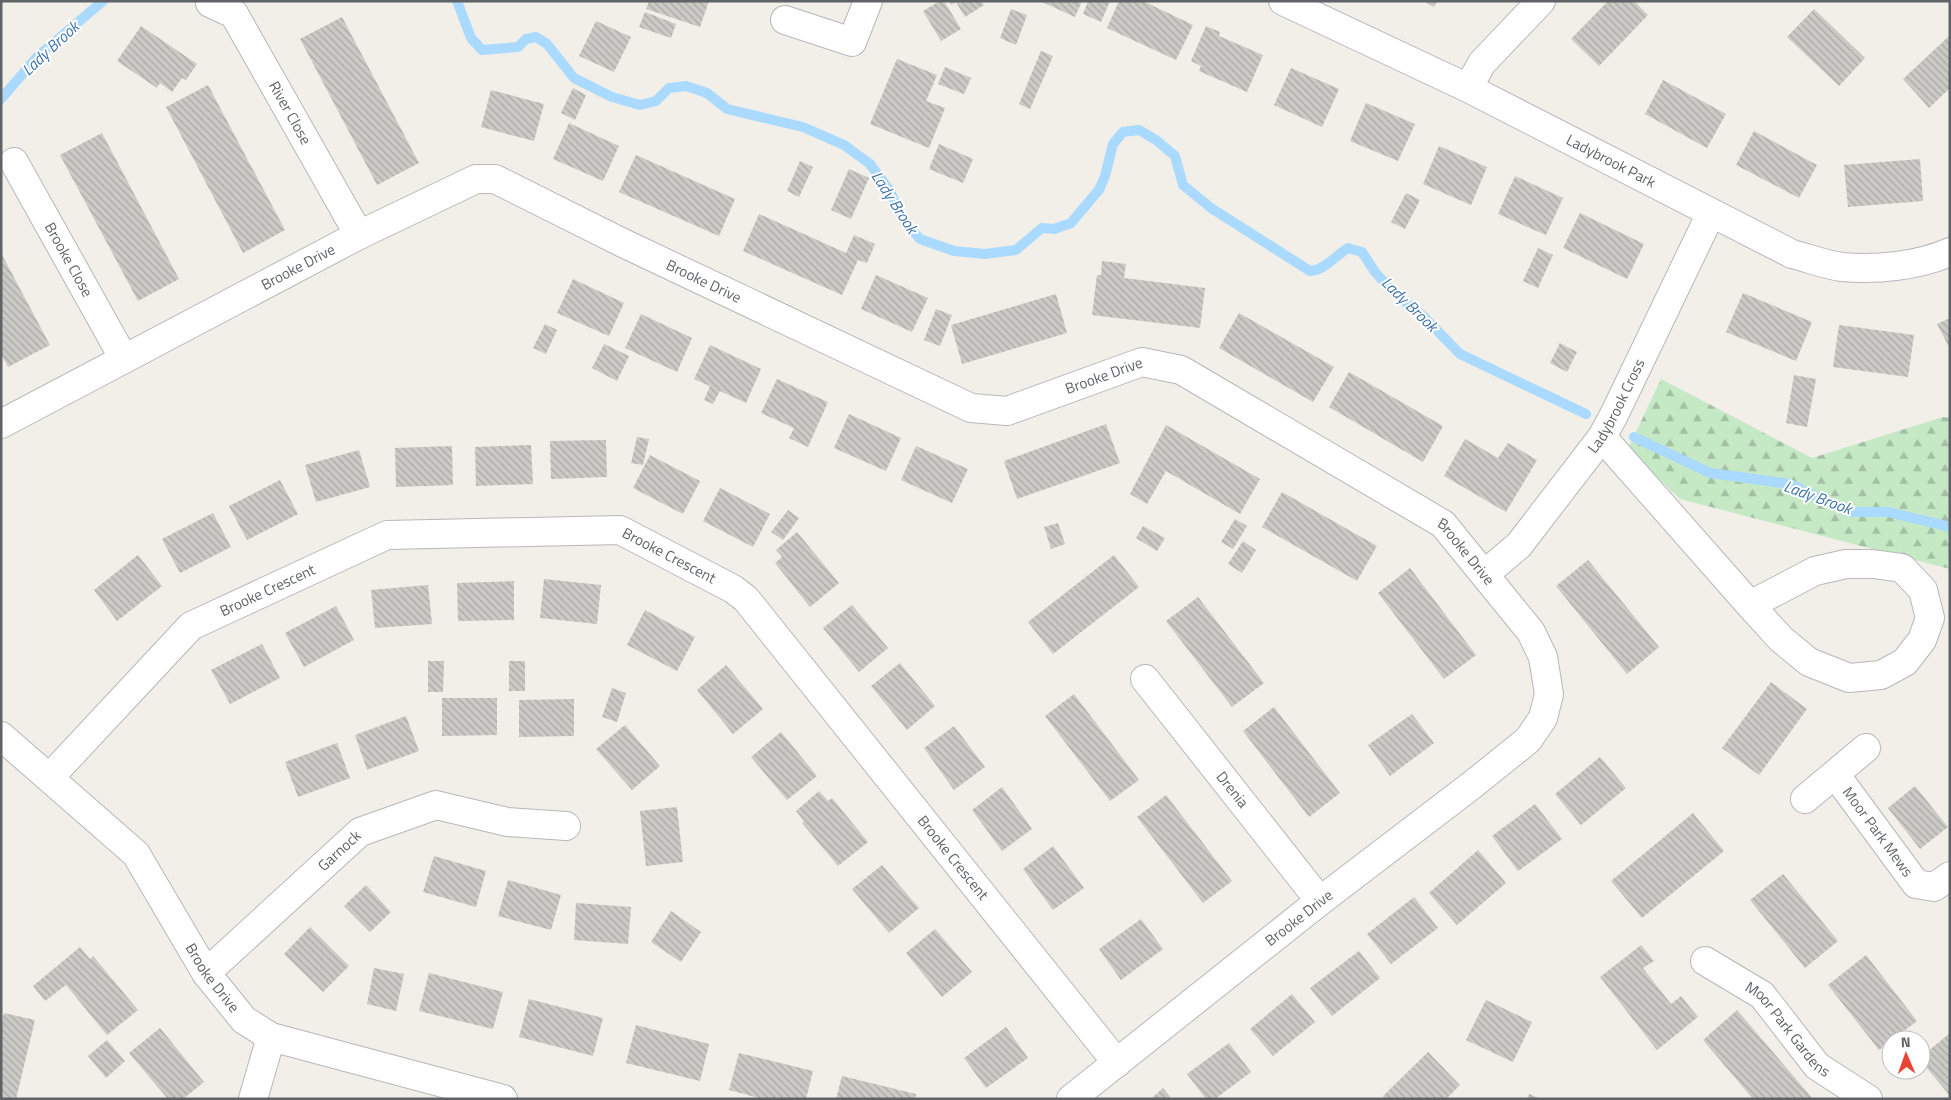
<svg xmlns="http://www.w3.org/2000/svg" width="1951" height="1100" font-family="'Titillium Web',sans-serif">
<defs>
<pattern id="forest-firs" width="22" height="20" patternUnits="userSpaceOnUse" patternTransform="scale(1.25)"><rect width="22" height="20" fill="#c5e8c5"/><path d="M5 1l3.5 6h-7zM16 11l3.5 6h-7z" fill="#a3c0a4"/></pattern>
<pattern id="building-back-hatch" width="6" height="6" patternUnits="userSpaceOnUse" patternTransform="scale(1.25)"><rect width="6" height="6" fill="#cccac5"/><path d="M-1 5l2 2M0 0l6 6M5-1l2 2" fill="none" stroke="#a9a8a4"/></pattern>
</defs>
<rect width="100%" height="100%" fill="#f1efe8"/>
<path fill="url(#forest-firs)" d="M1661,379L1812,458L1943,417L1950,418V569L1680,499L1628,449Z"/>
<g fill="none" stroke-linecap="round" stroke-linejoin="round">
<path stroke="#aadaff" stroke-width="10" d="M457,1L471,38L482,50L518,47L526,39L536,37L547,44L574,78L612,97L640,105L656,101L669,88L686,86L707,93L727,109L803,127L844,145L870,164L890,191L904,221L920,239L954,251L985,254L1016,250L1042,228L1054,229L1071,223L1081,211L1099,190L1105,176L1113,144L1123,132L1139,130L1156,140L1175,156L1183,185L1211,208L1310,271C1325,270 1335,256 1348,248L1362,252L1375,272L1393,292L1424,317L1460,354L1586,414
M1,99L37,57L103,1
M1634,437L1710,473L1790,484L1849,512H1888L1950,527"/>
</g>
<path fill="url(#building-back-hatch)" d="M649,1H709L700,27L646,9Z
M940,1H944L961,29L941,41L923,11Z
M949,1H981L984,5L965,17L956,2L951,5Z
M1040,1H1082L1075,17Z
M1088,1H1110L1101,22L1083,14Z
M1119,1H1143L1193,25L1176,60L1107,28Z
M1424,1H1437L1434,7Z
M1608,1H1634L1648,15L1599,66L1571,39Z
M1011,9L1027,15L1016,45L1000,38Z
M1814,9L1865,58L1839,86L1787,37Z
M645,12L676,24L671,38L639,27Z
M342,17L419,163L377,185L300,39Z
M596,21L631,37L614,72L579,56Z
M141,26L197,64L186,80L182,78L172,92L160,83L157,88L117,61Z
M1206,26L1220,32L1219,36L1263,55L1247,92L1199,71L1201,66L1191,61Z
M1950,35V88L1929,108L1903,79Z
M1041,51L1053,56L1030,109L1019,104Z
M897,59L937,75L926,101L945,108L929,148L870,124Z
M945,67L971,78L964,94L938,84Z
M1291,68L1339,89L1322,127L1274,105Z
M1663,80L1726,114L1707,148L1645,114Z
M208,85L285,230L243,253L166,107Z
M573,88L586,95L575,120L561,113Z
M491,90L544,104L534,141L481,127Z
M1366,103L1415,124L1398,161L1350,141Z
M569,123L619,146L603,181L553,159Z
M1754,131L1817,165L1799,198L1736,165Z
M102,133L179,279L138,301L60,155Z
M939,144L973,159L963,183L929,169Z
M1439,146L1487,167L1471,205L1423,184Z
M636,155L735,199L719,236L619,192Z
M1920,159L1923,201L1848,207L1844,165Z
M800,161L813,167L799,197L787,191Z
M849,169L869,178L851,219L831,210Z
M1515,176L1563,198L1546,235L1498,214Z
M1406,193L1420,200L1405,229L1391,222Z
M1580,213L1644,244L1627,279L1563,248Z
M759,214L846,253L854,235L875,244L867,263L858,260L842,295L743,251Z
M1538,248L1553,255L1538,288L1523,281Z
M1,253L50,345L8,367L1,354Z
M1102,261L1126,264L1124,278L1205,288L1200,328L1092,315L1097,275H1101Z
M876,275L928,298L912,332L861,309Z
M573,279L624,303L609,336L557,313Z
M1743,293L1812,322L1796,361L1726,332Z
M1056,294L1067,333L962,364L951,325Z
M936,309L952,315L940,346L924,340Z
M1239,313L1334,367L1313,402L1219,348Z
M641,314L692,338L677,372L625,348Z
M1950,318V349L1937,324Z
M545,324L557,330L546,354L533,348Z
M1839,325L1914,335L1908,377L1833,367Z
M1560,343L1577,352L1567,372L1550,363Z
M604,344L629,356L617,381L592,368Z
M710,345L761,369L746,403L720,391L713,404L704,400L710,386L694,379Z
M1349,372L1443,426L1423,462L1329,407Z
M1794,375L1816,379L1807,427L1786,423Z
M777,379L828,402L808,447L789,438L794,428L761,413Z
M849,414L901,438L886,471L834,448Z
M1106,424L1120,463L1017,499L1004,461Z
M1166,425L1260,479L1240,514L1166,471L1147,504L1130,494Z
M637,437L649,439L643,465L631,463Z
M1465,439L1498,458L1508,443L1537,460L1506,512L1444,476Z
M606,440L607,477L551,479L550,441Z
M531,445L533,484L476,486L475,447Z
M452,446L453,485L396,487L395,448Z
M916,446L968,469L952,503L901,480Z
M359,450L370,487L316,502L305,465Z
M650,455L700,481L683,514L633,488Z
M280,480L298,514L247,540L229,506Z
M720,488L770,514L753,547L703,521Z
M1282,492L1377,546L1357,581L1262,527Z
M788,510L799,518L783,540L771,532Z
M213,513L231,547L180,573L162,539Z
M1235,519L1247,526L1233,549L1221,542Z
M1058,523L1065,544L1051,549L1044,527Z
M1143,526L1165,538L1157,551L1136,538Z
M797,532L839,583L810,607L775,563L782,557L776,550Z
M1243,541L1256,550L1242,573L1228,564Z
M138,555L162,586L117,621L94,590Z
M1114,555L1139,587L1053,654L1028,622Z
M1588,560L1659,647L1627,674L1556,586Z
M1410,568L1476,655L1444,679L1378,593Z
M544,579L601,585L597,624L540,618Z
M514,581V620L458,621L457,583Z
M428,585L432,624L375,628L371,590Z
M1198,597L1264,683L1232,707L1166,621Z
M852,605L888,648L859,672L823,628Z
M336,606L354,640L304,667L285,633Z
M645,610L695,637L677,671L627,645Z
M262,644L280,678L230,704L211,670Z
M428,661H444L443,692H428Z
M509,661H525V691H509Z
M900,663L935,706L907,730L871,686Z
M726,665L763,709L733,734L697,690Z
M1771,682L1807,709L1759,775L1722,748Z
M612,688L626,693L617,722L602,717Z
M1074,694L1139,780L1110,801L1045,716Z
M442,698H497V735L442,736Z
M574,699V736L519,737V700Z
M1274,707L1340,793L1309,817L1243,731Z
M1412,714L1434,743L1390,776L1368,745Z
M406,716L419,751L367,770L355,735Z
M625,725L660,766L632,790L596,749Z
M954,726L985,767L954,790L924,748Z
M781,732L817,776L787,800L751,757Z
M337,743L350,778L298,797L285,762Z
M1600,757L1626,788L1581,825L1555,794Z
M1915,786L1948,827L1920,849L1888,808Z
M1002,787L1032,829L1002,851L972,810Z
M819,791L828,801L832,798L868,842L838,866L802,823L804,821L796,811Z
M1166,795L1232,881L1203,903L1137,817Z
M1535,804L1562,839L1518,871L1492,836Z
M677,807L683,862L646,866L640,811Z
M1693,813L1724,851L1642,918L1611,881Z
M1053,846L1084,888L1053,910L1023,869Z
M1478,850L1506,883L1457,925L1429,893Z
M434,856L486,871L476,907L423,892Z
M882,865L919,908L889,933L852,889Z
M1783,874L1838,941L1805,968L1750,900Z
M508,880L561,895L551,930L498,916Z
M366,885L391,912L370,932L344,906Z
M1414,897L1438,928L1391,964L1367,934Z
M576,903L631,907L628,944L574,940Z
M671,911L701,932L681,962L651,942Z
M1141,919L1163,949L1121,980L1099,949Z
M310,927L349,966L323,992L284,954Z
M935,929L972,972L942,997L906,953Z
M1641,945L1654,961L1643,968L1671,1004L1681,996L1698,1017L1657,1050L1600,977Z
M80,947L90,959L93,956L138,1010L107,1035L66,985L45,1001L33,986Z
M1359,951L1380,978L1332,1016L1310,988Z
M1866,955L1917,1021L1879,1050L1828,985Z
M374,968L404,974L396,1011L367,1004Z
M429,973L503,992L493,1029L419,1011Z
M1292,994L1315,1022L1273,1056L1250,1029Z
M529,999L603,1018L593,1056L519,1037Z
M1486,1000L1532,1022L1513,1062L1466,1040Z
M1737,1010L1778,1058L1813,1099H1753L1703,1040Z
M4,1013L35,1020L16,1099H1V1024Z
M636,1025L709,1044L700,1081L626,1063Z
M1006,1027L1028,1058L986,1088L964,1058Z
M160,1028L204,1082L183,1099H168L129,1053Z
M1950,1033V1096L1921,1061V1057Z
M107,1040L125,1061L106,1078L88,1056Z
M1229,1043L1251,1072L1215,1099H1206L1187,1074Z
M1428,1052L1460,1085L1446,1099H1385L1383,1096Z
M739,1053L813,1071L806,1099H763L729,1090Z
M842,1076L916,1094L915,1099H836Z
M1163,1088L1172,1099H1151Z
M1529,1094L1541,1099H1527Z"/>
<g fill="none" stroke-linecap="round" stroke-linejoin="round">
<defs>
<g id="street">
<path id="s1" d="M1283,1L1468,88L1792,254C1808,258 1826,265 1842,267C1877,270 1918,266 1950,252"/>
<path id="s2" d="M210,3L234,14L359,235"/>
<path d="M785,20L852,42L868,1"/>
<path d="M1468,88L1482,63L1541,1"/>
<path id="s3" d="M14,162L124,359"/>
<path id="s4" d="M1,424L359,235L476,179H495L623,243L971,408L1007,411L1142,362L1181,370L1443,524L1531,632L1543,657L1549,694L1543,718L1528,740L1472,785L1320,901L1071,1099"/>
<path d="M1602,437L1750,605L1781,639L1809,662L1849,678L1881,675L1905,662L1922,640L1930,618L1923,590L1902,568L1873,564H1846L1815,571L1750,605"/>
<path id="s5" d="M1485,574L1519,545L1602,437L1614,415L1711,213"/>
<path id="s6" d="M1145,679L1320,901"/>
<path id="s7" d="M1,736L136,854L206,973L244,1020L271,1037L503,1099"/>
<path id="s8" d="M1835,774L1916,884L1934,887L1950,876"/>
<path id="s9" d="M50,777L191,626L387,535L620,530L733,589L746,599L1117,1063"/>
<path d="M1805,799L1866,748"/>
<path id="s10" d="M1705,961L1762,995L1817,1066L1868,1099"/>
<path id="s11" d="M206,973L360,832L436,805L507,822L566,826"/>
<path d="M253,1099L271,1037"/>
</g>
</defs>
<use href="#street" stroke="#b5b8bc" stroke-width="30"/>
<use href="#street" stroke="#fff" stroke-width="28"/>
</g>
<g text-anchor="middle" stroke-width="4" stroke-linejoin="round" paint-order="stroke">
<g font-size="15" fill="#5f6368" stroke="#fff">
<text dy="5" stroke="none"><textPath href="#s2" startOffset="140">River Close</textPath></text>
<text dy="5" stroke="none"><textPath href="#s1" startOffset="365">Ladybrook Park</textPath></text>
<text dy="5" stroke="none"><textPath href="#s3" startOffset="112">Brooke Close</textPath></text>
<text dy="5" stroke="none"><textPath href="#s4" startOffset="336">Brooke Drive</textPath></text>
<text dy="5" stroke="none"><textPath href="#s4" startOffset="786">Brooke Drive</textPath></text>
<text dy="5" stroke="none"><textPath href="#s4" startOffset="1221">Brooke Drive</textPath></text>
<text dy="5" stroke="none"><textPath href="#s5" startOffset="215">Ladybrook Cross</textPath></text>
<text dy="5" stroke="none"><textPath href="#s4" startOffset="1641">Brooke Drive</textPath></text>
<text dy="5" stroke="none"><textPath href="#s9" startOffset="711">Brooke Crescent</textPath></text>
<text dy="5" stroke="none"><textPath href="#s9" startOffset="291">Brooke Crescent</textPath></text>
<text dy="5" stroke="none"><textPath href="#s6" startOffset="141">Drenia</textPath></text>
<text dy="5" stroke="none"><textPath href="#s8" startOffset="72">Moor Park Mews</textPath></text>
<text dy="5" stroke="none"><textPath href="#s11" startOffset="181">Garnock</textPath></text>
<text dy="5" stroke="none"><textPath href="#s9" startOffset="1131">Brooke Crescent</textPath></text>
<text transform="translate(1299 918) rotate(-38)" y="5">Brooke Drive</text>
<text dy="5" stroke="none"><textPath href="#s7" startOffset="325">Brooke Drive</textPath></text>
<text dy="5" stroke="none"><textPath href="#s10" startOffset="109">Moor Park Gardens</textPath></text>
</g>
<g font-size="16" font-style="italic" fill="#4174aa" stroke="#fff">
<text transform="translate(50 48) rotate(-43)" y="6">Lady Brook</text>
<text transform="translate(895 202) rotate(57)" y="6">Lady Brook</text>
<text transform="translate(1410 304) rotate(44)" y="6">Lady Brook</text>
<text transform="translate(1818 497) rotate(20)" y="6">Lady Brook</text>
</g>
</g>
<rect width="1951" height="1100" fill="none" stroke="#5f6368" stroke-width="5"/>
<g transform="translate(1906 1055) rotate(358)"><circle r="24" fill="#ffffff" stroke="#bfc1c3"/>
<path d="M0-4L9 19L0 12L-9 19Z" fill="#ea4335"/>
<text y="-8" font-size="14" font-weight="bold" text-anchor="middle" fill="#5f6368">N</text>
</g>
</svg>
